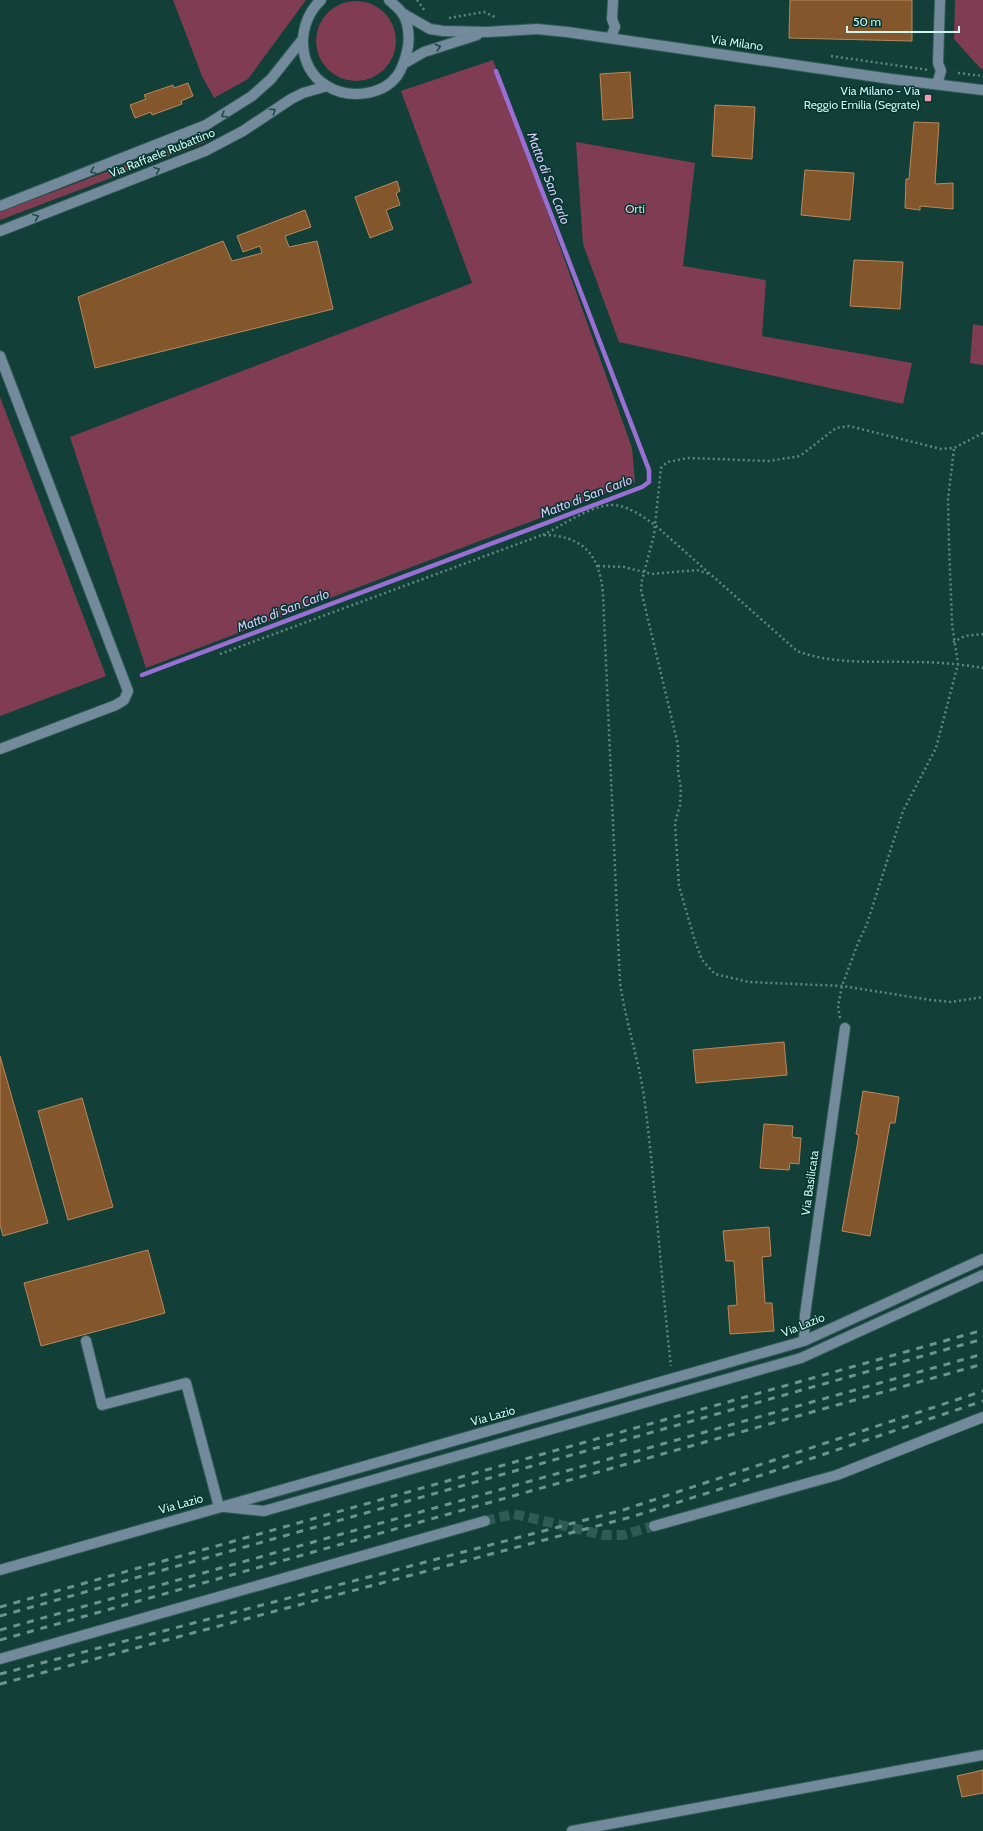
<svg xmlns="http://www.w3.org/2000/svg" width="983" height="1831" font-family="Cabin,sans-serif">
<rect width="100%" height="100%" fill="#124039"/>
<path fill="#803c52" d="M173,0H306L248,79L214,98L202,76Z
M955,0H983V69L980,68L954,39Z
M316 41a40 40 0 1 1 80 0a40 40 0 1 1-80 0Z
M493,60L632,448L635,482L146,668L70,437L472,283L401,91Z
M204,135L206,142L0,220V212Z
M576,142L695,163L683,266L766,280L762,336L912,363L903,404L619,342L583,244Z
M973,324L983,326V365L970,363Z
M0,397L106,676L0,716Z"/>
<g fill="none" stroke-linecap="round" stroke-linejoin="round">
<path stroke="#9a6fd5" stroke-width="4.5" d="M142,675L642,487L649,482V470L496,71"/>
</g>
<path fill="#84562b" stroke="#ba885d" d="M790,0H912V41L789,38Z
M630,72L633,118L603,120L600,74Z
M188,83L193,96L181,101L182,104L152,115L151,112L135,118L130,105L146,99L144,95L173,85L174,88Z
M715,105L755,107L752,159L712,156Z
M914,122L939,123L935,184L953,183V209L920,206V210L905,208L906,179H909Z
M805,170L854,173L850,220L801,215Z
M397,181L400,191L396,193L400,205L386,210L393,229L370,238L355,197Z
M305,210L311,227L285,236L289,247L317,241L333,309L95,368L78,297L223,241L232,261L262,253L260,246L243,252L237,236Z
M854,260L903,262L900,309L850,306Z
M784,1042L787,1075L696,1083L693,1050Z
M0,1056L48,1223L3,1236L0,1225Z
M863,1091L899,1097L895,1123H890L870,1236L842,1231L859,1135L856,1134Z
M82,1098L113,1207L68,1220L38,1111Z
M764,1124L793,1126L792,1137L801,1138L799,1164L790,1163L789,1170L760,1168Z
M769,1227L771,1256L762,1257L765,1303H772L774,1331L730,1334L728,1306L737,1305L734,1261H726L723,1231Z
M148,1250L165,1313L41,1346L24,1283Z
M983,1770V1793L962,1797L957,1776Z"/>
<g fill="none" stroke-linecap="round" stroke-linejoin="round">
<path stroke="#2e5b54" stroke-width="10" stroke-dasharray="10 5" stroke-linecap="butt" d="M485,1521L514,1514L603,1535H623L654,1526"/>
<defs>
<path id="minor" d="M321,0C296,23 296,68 327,86C348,99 382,96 397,76C402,69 405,60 407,51C410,41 409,22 402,13C399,8 393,4 389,0
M402,13L430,29L443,31L487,32L537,29L567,32L891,79L983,90
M611,37L615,27L612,19L613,0
M403,64L424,52L477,35
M937,84L941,71L938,63L940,0
M0,206L206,125L252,96L271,79L302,40
M0,231L205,151L243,131L291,99L303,93L327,86
M0,356L128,691L124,700L116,705L0,749
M86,1341L102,1405L186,1383L219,1507
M804,1341L805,1315L845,1028
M225,1507L264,1511L801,1358L983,1275
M654,1526L837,1475L983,1417
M0,1570L804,1341L983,1259
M0,1659L485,1521
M572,1831L983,1755"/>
</defs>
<use href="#minor" stroke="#305d56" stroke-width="12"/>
<path stroke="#5c8881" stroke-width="2.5" stroke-dasharray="2 3" stroke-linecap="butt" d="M417,0L425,11
M449,18L484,12L497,18
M831,56L929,70
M958,73L983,76
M983,433L954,448L941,449L849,426L836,428L800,456L769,461L688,458L667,462L661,468L654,535L642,580L641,590L678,745V772L681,788L680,805L675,823L679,886L695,941L702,960L715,974L749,982L842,986L931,1000L951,1002L983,997
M543,535C564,525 597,500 620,506C633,509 645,518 655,525L797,651C834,665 874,661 913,662C936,662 960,664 983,668
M598,566L624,567L652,574L697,570L709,574
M953,642L965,636L983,634
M220,654L542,535C583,535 600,555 603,594L620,983C626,1024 640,1063 645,1104C656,1191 661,1279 671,1366
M840,1018L838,1006L842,986L858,943L867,924L903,811L936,748L958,664L952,624L949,544L948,499L954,449"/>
<use href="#minor" stroke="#738a9c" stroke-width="10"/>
<path stroke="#6a958e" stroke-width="3" stroke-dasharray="7 7" stroke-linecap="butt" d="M0,1607L983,1330
M0,1616L983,1339
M0,1630L983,1354
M0,1640L983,1364
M0,1674L623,1510L983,1391
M0,1684L631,1517L717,1490L983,1401"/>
</g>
<defs><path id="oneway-chevron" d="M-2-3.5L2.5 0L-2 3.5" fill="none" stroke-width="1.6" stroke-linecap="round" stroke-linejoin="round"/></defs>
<g stroke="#204a4a">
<use href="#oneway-chevron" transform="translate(438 47) rotate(-17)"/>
<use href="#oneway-chevron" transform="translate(273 111) rotate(-34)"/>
<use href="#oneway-chevron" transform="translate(224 115) rotate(149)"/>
<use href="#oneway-chevron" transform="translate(157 170) rotate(-21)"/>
<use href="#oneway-chevron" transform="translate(93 171) rotate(159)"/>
<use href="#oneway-chevron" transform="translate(36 217) rotate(-21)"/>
</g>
<rect fill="#f19ab2" stroke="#04352f" stroke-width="1.5" x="924" y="94" width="8" height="8" rx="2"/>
<g text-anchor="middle" stroke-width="3" stroke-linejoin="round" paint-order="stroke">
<g font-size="12" fill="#cef6ee" stroke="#04352f">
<text transform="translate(737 43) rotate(8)" y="4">Via Milano</text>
<text transform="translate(162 153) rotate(-22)" y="4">Via Raffaele Rubattino</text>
<text transform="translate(810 1183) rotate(-82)" y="4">Via Basilicata</text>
<text transform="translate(803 1325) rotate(-22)" y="4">Via Lazio</text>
<text transform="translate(493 1416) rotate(-16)" y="4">Via Lazio</text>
<text transform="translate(181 1504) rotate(-16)" y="4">Via Lazio</text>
</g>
<g font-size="12" fill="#cef6ee" stroke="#04352f" text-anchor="end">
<text x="920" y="95">Via Milano - Via<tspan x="920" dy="14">Reggio Emilia (Segrate)</tspan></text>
</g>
<g font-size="12" fill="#edcdd5" stroke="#04352f">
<text x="635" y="213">Orti</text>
</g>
<g font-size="13" font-style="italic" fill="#dbc8fc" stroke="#04352f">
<text transform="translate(549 178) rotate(69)" y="5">Matto di San Carlo</text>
<text transform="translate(586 496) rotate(-21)" y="5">Matto di San Carlo</text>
<text transform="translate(283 610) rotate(-21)" y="5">Matto di San Carlo</text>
</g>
</g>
<path d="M847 26v6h112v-6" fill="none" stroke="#cef6ee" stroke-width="2"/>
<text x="853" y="26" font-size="12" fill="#cef6ee" stroke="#04352f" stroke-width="3" paint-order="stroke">50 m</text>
</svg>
